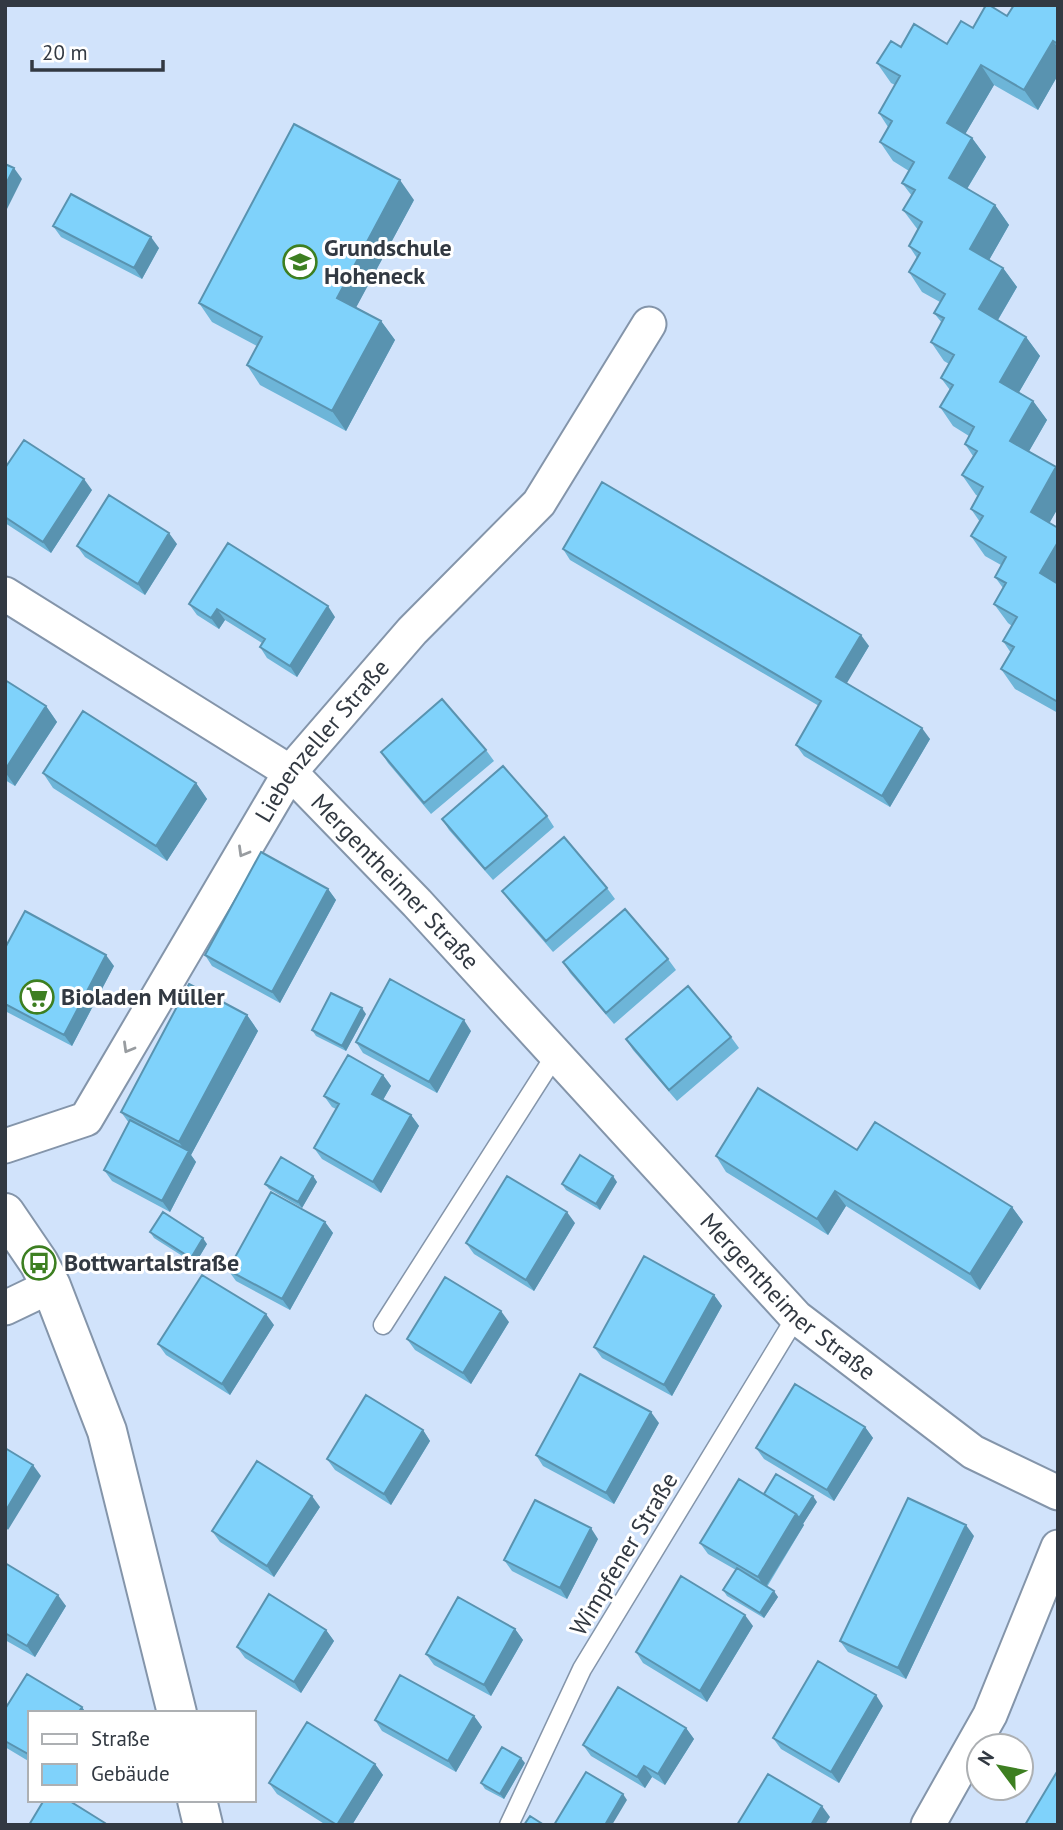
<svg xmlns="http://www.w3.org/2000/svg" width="1063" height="1830" font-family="'PT Sans',sans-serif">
<rect width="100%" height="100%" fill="#d1e3fb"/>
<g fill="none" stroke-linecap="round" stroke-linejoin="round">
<defs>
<path id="service" d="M383,1325L556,1054
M509,1825L582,1669L796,1317"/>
<g id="minor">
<path id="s1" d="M5,594L290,772L417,903L796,1317L973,1452L1058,1493"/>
<path id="s2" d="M5,1146L86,1119L290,772L412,631L539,503L649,324"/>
<path d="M5,1308L51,1286"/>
<path d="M928,1825L990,1715L1058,1547"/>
</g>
<path id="secondary" d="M5,1213L39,1263L51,1286L107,1431L177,1713
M197,1800L203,1825"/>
</defs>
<use href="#service" stroke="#8495aa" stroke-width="21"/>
<use href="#minor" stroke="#8495aa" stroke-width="37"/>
<use href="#secondary" stroke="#8495aa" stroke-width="42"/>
<use href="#service" stroke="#fff" stroke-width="18"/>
<use href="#minor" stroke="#fff" stroke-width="33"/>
<use href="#secondary" stroke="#fff" stroke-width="38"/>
</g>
<path fill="#6db5d8" d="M1058,5V75L1038,110L994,85L965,134L972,138L986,157L967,189L995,205L1009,225L989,260L1003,268L1017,287L998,320L1026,337L1040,356L1019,392L1033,401L1047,420L1029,451L1056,467L1058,470V508L1049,523L1058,528V713L1015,689L1001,669L1011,653L1003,641L1012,626L1008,623L994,604L1003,588L995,577L1001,565L985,556L971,536L980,522L971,509L978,496L976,495L962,475L973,456L965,444L969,436L953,426L940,407L950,390L941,378L949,364L944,361L931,342L942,323L934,313L940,302L922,292L909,272L917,258L909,246L918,230L903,210L912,196L902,183L909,171L893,161L880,142L888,127L879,113L895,85L891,83L877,63L901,47L947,44L973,28L1007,16Z
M414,200L356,307L381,321L395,340L346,431L260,385L247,365L257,346L212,322L199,303Z
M53,226L159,248L142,279L61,237Z
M5,468L92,490L51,553L5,523Z
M177,544L145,595L85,557L77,546Z
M563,549L869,646L846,683L930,739L890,807L804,756L796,745L819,706L570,560Z
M189,604L335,617L297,677L267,658L260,647L262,643L225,620L219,629L197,615Z
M5,680L46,706L57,722L15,786L5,780Z
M486,750L494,761L431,814L388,763L381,752Z
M43,773L196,783L207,799L167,861L53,788Z
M547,816L554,827L493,880L449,830L442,819Z
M607,888L615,899L553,952L510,902L502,891Z
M328,889L336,900L280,1003L212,966L205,955Z
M5,948L114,966L72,1046L5,1011Z
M668,959L676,970L614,1024L570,973L563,962Z
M366,1014L346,1051L316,1036L312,1030Z
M247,1015L258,1031L191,1155L196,1162L170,1212L112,1181L104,1170L129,1123L121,1112Z
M471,1031L437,1093L363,1053L356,1042Z
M731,1037L739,1048L677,1101L633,1050L626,1039Z
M383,1075L391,1086L383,1100L411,1115L419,1126L381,1193L322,1159L314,1148L336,1109L332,1107L324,1096Z
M857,1150L1012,1207L1023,1222L980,1290L846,1206L828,1235L726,1172L716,1156Z
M313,1176L317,1182L302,1208L269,1189L265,1184Z
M617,1182L600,1210L566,1190L562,1184Z
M325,1222L333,1233L290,1310L236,1281L228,1270Z
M575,1223L534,1291L474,1254L466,1243Z
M150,1232L207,1244L195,1264L154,1238Z
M714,1295L722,1306L672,1396L602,1358L594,1347Z
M509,1322L471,1384L415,1350L407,1339Z
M274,1325L230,1395L166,1355L158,1344Z
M659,1423L614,1504L543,1466L536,1455Z
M865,1427L873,1438L834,1501L764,1459L756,1448Z
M423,1430L430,1441L391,1505L335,1470L327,1459Z
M817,1502L803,1524L804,1525L767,1587L778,1597L764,1618L727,1596L723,1590L736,1570L708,1554L700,1543Z
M320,1507L274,1577L220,1542L212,1531Z
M974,1536L906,1679L848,1652L840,1641Z
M598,1539L567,1599L512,1571L504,1560Z
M5,1563L66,1606L35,1657L5,1640Z
M753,1626L707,1702L643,1663L636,1652Z
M515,1629L523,1640L491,1696L434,1665L426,1654Z
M326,1630L334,1641L301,1693L245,1658L237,1647Z
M883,1706L839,1783L781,1749L773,1738Z
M82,1707L86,1713H30V1762L5,1747V1709Z
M474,1716L482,1727L456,1772L382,1731L375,1720Z
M686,1728L694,1739L665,1785L652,1777L645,1788L591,1756L583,1745Z
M525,1763L504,1799L485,1789L481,1783Z
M375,1764L383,1775L352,1825H326L277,1794L269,1783Z"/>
<path fill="#5993b0" d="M1053,41L1058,48V75L1038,110L1024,90Z
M981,65L994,85L960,143L947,123Z
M972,138L986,157L962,197L949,178Z
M14,168L22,179L5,213V186Z
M400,180L414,200L351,317L337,298Z
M995,205L1009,225L984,269L970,249Z
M151,237L159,248L142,279L134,268Z
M1003,268L1017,287L993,328L979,309Z
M381,321L395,340L346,431L332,411Z
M1026,337L1040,356L1014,401L1000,382Z
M1033,401L1047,420L1024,460L1010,441Z
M1056,467L1058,470V508L1045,531L1031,512Z
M84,479L92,490L51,553L43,542Z
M169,533L177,544L145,595L138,584Z
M1058,542V585L1040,573Z
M328,606L335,617L297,677L290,666Z
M217,609L225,620L219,629L211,618Z
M861,635L869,646L844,688L836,677Z
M46,706L57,722L15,786L5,772V770Z
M922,728L930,739L890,807L882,796Z
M196,783L207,799L167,861L156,846Z
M328,889L336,900L280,1003L272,992Z
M106,955L114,966L72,1046L64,1035Z
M362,1008L366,1014L346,1051L342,1046Z
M247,1015L258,1031L191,1155L196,1162L170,1212L162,1201L187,1154L179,1142Z
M464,1020L471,1031L437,1093L429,1082Z
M383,1075L391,1086L380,1105L372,1094Z
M411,1115L419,1126L381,1193L373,1182Z
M313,1176L317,1182L302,1208L298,1202Z
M613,1176L617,1182L600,1210L596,1204Z
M835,1191L846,1206L828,1235L817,1219Z
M1012,1207L1023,1222L980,1290L970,1274Z
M567,1212L575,1223L534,1291L526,1280Z
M325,1222L333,1233L290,1310L282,1299Z
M203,1238L207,1244L195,1264L191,1258Z
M714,1295L722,1306L672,1396L664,1385Z
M501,1311L509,1322L471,1384L463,1373Z
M266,1314L274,1325L230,1395L222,1384Z
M651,1412L659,1423L614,1504L606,1493Z
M865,1427L873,1438L834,1501L827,1490Z
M423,1430L430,1441L391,1505L384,1494Z
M33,1465L41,1476L8,1530L5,1526V1512Z
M312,1496L320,1507L274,1577L267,1566Z
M813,1496L817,1502L803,1524L799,1518Z
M796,1514L804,1525L765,1588L758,1577Z
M966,1525L974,1536L906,1679L898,1668Z
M591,1528L598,1539L567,1599L560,1588Z
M774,1591L778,1597L764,1618L760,1613Z
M58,1595L66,1606L35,1657L27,1646Z
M745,1615L753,1626L707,1702L700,1691Z
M515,1629L523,1640L491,1696L484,1685Z
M326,1630L334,1641L301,1693L294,1682Z
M876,1695L883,1706L839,1783L831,1772Z
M82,1707L86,1713H78Z
M474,1716L482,1727L456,1772L448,1761Z
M686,1728L694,1739L665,1785L658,1774Z
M521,1758L525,1763L504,1799L500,1794Z
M375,1764L383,1775L352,1825H337Z
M644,1766L652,1777L645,1788L637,1777Z
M623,1794L627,1800L612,1825H605Z
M822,1806L830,1817L825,1825H811Z"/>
<path fill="#7fd2fb" stroke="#5993b0" stroke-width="2" d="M986,5H989L1007,16L1014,5H1058V44L1053,41L1024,90L981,65L947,123L972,138L949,178L995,205L970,249L1003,268L979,309L1026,337L1000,382L1033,401L1010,441L1056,467L1031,512L1058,528V542L1040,573L1058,584V702L1001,669L1014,647L1003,641L1017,617L994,604L1006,583L995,577L1006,557L971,536L983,516L971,509L983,487L962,475L977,451L965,444L974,427L940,407L953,385L941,378L954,355L931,342L944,318L934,313L945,294L909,272L920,253L909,246L922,222L903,210L915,190L902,183L914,162L880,142L892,121L879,113L900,76L877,63L891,41L901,47L914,24L947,44L961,21L973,28Z
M294,124L400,180L337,298L381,321L332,411L247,365L262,337L199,303Z
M5,164L14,168L5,186Z
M71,194L151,237L134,268L53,226Z
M24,440L84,479L43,542L5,517V468Z
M602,482L861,635L836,677L922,728L882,796L796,745L821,701L563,549Z
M109,495L169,533L138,584L77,546Z
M228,543L328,606L290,666L260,647L265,639L217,609L211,618L189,604Z
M5,680L46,706L5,770Z
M442,699L486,750L424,803L381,752Z
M83,711L196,783L156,846L43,773Z
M503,766L547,816L485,869L442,819Z
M564,837L607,888L546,941L502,891Z
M261,852L328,889L272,992L205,955Z
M625,909L668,959L606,1013L563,962Z
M25,911L106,955L64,1035L5,1004V948Z
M390,979L464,1020L429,1082L356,1042Z
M189,984L247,1015L179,1142L121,1112Z
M688,986L731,1037L669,1090L626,1039Z
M331,993L362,1008L342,1046L312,1030Z
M348,1055L383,1075L372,1094L411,1115L373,1182L314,1148L339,1104L324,1096Z
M758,1088L857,1150L875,1122L1012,1207L970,1274L835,1191L817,1219L716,1156Z
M130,1120L189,1151L162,1201L104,1170Z
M580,1155L613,1176L596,1204L562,1184Z
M281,1157L313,1176L298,1202L265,1184Z
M507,1176L567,1212L526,1280L466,1243Z
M271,1192L325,1222L282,1299L228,1270Z
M163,1212L203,1238L191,1258L150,1232Z
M644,1256L714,1295L664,1385L594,1347Z
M202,1275L266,1314L222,1384L158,1344Z
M445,1277L501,1311L463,1373L407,1339Z
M580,1374L651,1412L606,1493L536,1455Z
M795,1384L865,1427L827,1490L756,1448Z
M366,1395L423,1430L384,1494L327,1459Z
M5,1448L33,1465L5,1512Z
M257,1461L312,1496L267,1566L212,1531Z
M776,1474L813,1496L799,1518L796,1514L764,1494Z
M739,1479L796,1514L758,1577L700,1543Z
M908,1498L966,1525L898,1668L840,1641Z
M535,1500L591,1528L560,1588L504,1560Z
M5,1563L58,1595L27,1646L5,1633Z
M737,1568L774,1591L760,1613L723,1590Z
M681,1576L745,1615L700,1691L636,1652Z
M269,1594L326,1630L294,1682L237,1647Z
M458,1597L515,1629L484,1685L426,1654Z
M818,1661L876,1695L831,1772L773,1738Z
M27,1674L82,1707L78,1713H30V1755L5,1741V1709Z
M400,1675L474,1716L448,1761L375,1720Z
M618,1687L686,1728L658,1774L644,1766L637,1777L583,1745Z
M307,1722L375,1764L337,1825L269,1783Z
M502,1747L521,1758L500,1794L481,1783Z
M1058,1770V1825H1025Z
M586,1772L623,1794L605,1825H554Z
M768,1774L822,1806L811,1825H737Z
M44,1800H68L105,1823L104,1825H29Z
M530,1816L544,1825H524Z"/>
<defs><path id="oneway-chevron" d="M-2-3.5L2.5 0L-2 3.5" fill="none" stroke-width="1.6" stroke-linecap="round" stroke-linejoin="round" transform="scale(1.75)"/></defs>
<g stroke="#989ca0">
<use href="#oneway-chevron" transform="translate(243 852) rotate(120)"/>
<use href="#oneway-chevron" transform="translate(128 1048) rotate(120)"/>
</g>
<defs>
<symbol id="school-ring" viewBox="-11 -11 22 22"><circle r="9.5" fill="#fff" stroke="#3d7f21" stroke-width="1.5"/><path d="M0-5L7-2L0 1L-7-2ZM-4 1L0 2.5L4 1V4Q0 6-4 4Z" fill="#3d7f21"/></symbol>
<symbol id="supermarket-ring" viewBox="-11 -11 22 22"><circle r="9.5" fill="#fff" stroke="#3d7f21" stroke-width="1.5"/><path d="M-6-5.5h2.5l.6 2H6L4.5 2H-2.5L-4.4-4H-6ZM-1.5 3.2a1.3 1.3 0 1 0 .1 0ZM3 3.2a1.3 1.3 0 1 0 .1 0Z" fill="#3d7f21"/></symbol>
<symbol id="bus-ring" viewBox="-11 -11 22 22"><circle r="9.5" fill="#fff" stroke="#3d7f21" stroke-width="1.5"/><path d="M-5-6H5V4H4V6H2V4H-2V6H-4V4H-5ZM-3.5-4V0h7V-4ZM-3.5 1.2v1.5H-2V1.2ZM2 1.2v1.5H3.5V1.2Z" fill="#3d7f21"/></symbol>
</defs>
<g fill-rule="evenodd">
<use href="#school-ring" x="281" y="243" width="38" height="38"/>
<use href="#supermarket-ring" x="18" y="978" width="38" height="38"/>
<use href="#bus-ring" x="20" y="1244" width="38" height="38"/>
</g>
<g text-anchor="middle" stroke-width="6" stroke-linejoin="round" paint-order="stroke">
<g font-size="24" font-weight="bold" fill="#323942" stroke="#fff" text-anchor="start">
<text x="324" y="256">Grundschule<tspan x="324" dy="28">Hoheneck</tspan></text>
<text x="61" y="1005">Bioladen Müller</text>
<text x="64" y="1271">Bottwartalstraße</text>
</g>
<g font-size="24" fill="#323942" stroke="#fff">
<text dy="8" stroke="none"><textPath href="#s2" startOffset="532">Liebenzeller Straße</textPath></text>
<text dy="8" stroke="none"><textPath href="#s1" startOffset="488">Mergentheimer Straße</textPath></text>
<text dy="8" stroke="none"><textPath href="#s1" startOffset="1060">Mergentheimer Straße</textPath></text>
<text transform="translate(624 1554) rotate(-59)" y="8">Wimpfener Straße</text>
</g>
</g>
<rect width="1063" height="1830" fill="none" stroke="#323942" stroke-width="14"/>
<rect x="28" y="1711" width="228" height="91" fill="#ffffff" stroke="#adb0b3" stroke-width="2"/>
<rect x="42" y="1734" width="35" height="10" fill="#ffffff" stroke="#adb0b3" stroke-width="2"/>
<text x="91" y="1746" font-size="21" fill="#323942">Straße</text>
<rect x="42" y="1764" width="35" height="21" fill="#7fd2fb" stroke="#adb0b3" stroke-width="2"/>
<text x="91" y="1781" font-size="21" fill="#323942">Gebäude</text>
<g transform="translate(1000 1767) rotate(302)"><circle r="33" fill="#ffffff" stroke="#adb0b3" stroke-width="2"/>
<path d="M0-5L12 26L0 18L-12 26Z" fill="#3d7f21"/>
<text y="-10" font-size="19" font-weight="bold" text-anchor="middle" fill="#323942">N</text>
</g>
<path d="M32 60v10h131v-10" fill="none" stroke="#323942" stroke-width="3.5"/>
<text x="42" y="60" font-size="21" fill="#323942" stroke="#ffffff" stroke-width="5" paint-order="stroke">20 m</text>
</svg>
